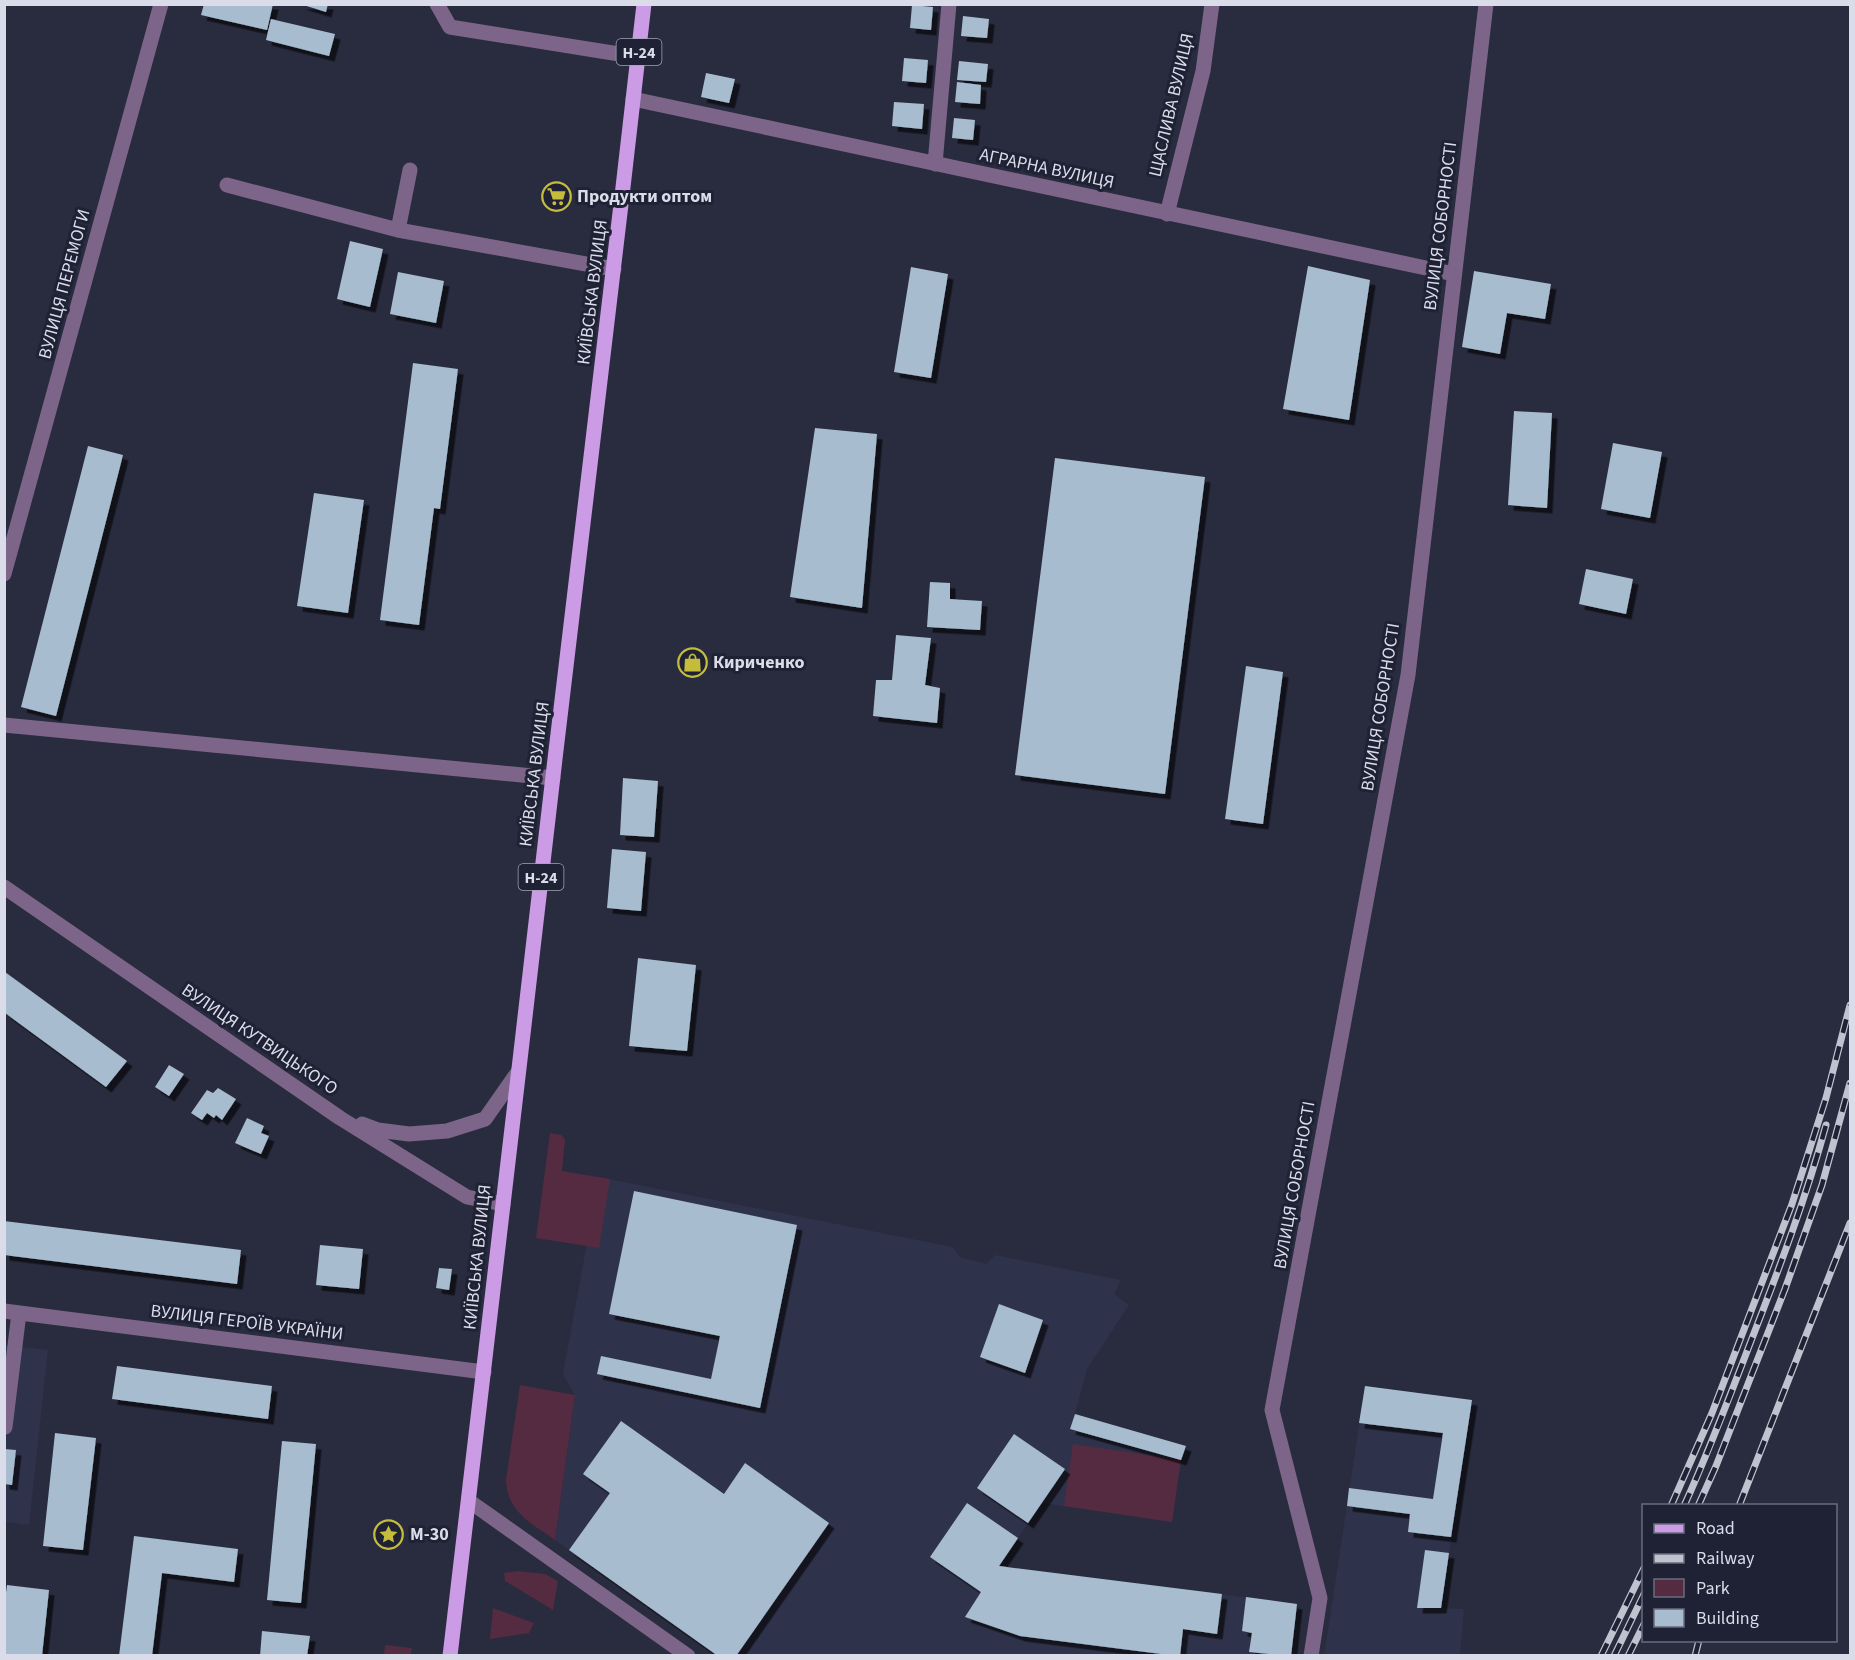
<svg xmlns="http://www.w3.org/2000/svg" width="1855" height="1660" font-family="'Source Sans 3',sans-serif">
<defs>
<filter id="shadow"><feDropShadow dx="5.5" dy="5.5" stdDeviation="0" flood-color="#0009"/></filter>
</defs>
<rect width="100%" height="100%" fill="#292b3e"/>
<path fill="#2f324b" d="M599,1177L953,1247L960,1257L986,1264L995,1255L1121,1280L1114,1294L1129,1305L1087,1369L1071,1428L1181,1460L1172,1522L1042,1503L999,1566L1297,1604L1291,1655H718L555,1540L575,1396L563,1374Z
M5,1345L48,1350L29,1525L5,1522Z
M1365,1386L1472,1400L1441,1608L1464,1609L1460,1655L1324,1656Z"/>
<path fill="#552b41" d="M550,1133L561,1135L565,1139L562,1171L610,1179L599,1248L536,1238Z
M520,1385L575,1395L555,1540C531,1523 507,1512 506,1480Z
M1073,1444L1181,1460L1172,1522L1064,1506Z
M517,1571L545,1574L558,1581L553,1610L505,1581L504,1573Z
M493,1608L534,1623L529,1633L490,1639Z
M385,1645L412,1648L411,1655H384Z"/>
<path fill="#a7bcce" filter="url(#shadow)" d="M204,4H273L267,30L201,15Z
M300,4H328L326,12Z
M912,5L933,7L931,30L910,28Z
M963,16L989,19L987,38L961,36Z
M271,19L335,34L329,56L266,40Z
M904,58L928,60L926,83L902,81Z
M959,61L988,64L986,82L957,80Z
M706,73L735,79L729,103L701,97Z
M957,82L981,85L980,104L955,102Z
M894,102L924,104L922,129L892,126Z
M954,118L975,120L973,140L952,138Z
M350,241L383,249L370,307L337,299Z
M1308,266L1370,280L1349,420L1283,409Z
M911,267L948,274L931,378L894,372Z
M1474,271L1551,284L1545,319L1507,313L1500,354L1462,347Z
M398,272L444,281L436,323L390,314Z
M413,363L458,369L440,509L434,508L419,625L380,620Z
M1514,411L1552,413L1547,508L1508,505Z
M815,428L877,434L862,608L790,597Z
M1613,443L1662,452L1650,518L1601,509Z
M88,446L123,455L56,716L21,707Z
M1055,458L1205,477L1165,794L1015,775Z
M314,493L364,500L348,613L297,606Z
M1586,569L1633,579L1626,614L1579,604Z
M930,582L950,583V599L982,601L980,630L927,627Z
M896,635L931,638L925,685L940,688L937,723L873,716L876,680H892Z
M1246,666L1283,672L1263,824L1225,819Z
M623,778L658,781L654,837L620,835Z
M612,849L646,852L641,911L607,908Z
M638,958L696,965L687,1051L629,1046Z
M5,972L127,1061L106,1087L5,1013Z
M169,1065L184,1074L169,1096L155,1087Z
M218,1088L236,1099L222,1120L216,1115L214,1118L207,1113L202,1120L191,1113L207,1090L213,1093Z
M247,1118L264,1126L261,1133L269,1136L261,1154L235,1143Z
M634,1191L797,1225L760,1408L597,1374L601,1356L711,1379L720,1336L609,1314Z
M4,1221L241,1250L237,1284L4,1255Z
M320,1245L363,1249L359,1289L316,1285Z
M439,1268L452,1269L449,1290L436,1288Z
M999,1304L1043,1320L1025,1373L980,1357Z
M117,1366L272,1386L268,1419L112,1399Z
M1365,1386L1472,1400L1451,1537L1408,1532L1410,1514L1347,1506L1349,1488L1433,1499L1443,1433L1359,1423Z
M1075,1414L1186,1446L1181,1460L1070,1429Z
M621,1421L724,1494L745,1463L829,1523L736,1656H718L569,1550L610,1493L583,1474Z
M55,1433L96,1438L83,1550L43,1546Z
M1014,1434L1065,1469L1028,1523L977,1488Z
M282,1441L316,1444L301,1603L267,1600Z
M4,1449L16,1450L12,1485L4,1484Z
M967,1503L1018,1538L999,1566L1222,1594L1217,1634L1183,1629L1180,1656H1177L1020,1636L965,1617L981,1592L930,1557Z
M134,1536L238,1549L234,1582L162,1573L152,1656H119Z
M1425,1550L1449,1553L1441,1608H1417Z
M7,1585L49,1590L42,1656H4V1608Z
M1246,1597L1297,1604L1291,1656L1249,1652L1252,1633L1242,1631Z
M262,1631L310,1636L307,1656H260Z"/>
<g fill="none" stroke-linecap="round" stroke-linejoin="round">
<path stroke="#7c6589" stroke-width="15" d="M437,4L450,27L638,57
M633,99L1454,274
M935,164L949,4
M227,185L398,230L614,269
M1167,214L1203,71L1212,4
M398,230L410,170
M4,574L161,4
M4,725L553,778
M4,887L340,1118L467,1197L503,1204
M362,1124L378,1130L409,1134L447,1131L485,1119L518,1072
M4,1311L484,1372
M5,1427L19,1313
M469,1501L688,1656
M1311,1656L1320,1598L1272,1410L1408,675L1486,4"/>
<path stroke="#cb9be5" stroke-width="15" d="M450,1656C486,1357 520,1058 555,759C584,508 616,256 644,4"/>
<defs>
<path id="rail" d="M1671,1506L1712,1413L1792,1204L1826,1098L1850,1005
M1684,1506C1709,1451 1730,1396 1751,1341C1779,1269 1806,1198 1826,1125
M1698,1506L1716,1466L1785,1289L1822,1185L1850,1083
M1739,1506L1850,1223
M1601,1656L1644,1568
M1614,1656L1644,1594
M1628,1656L1644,1624
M1695,1656L1699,1640"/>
</defs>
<use href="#rail" stroke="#c0c2d0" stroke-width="7"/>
<use href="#rail" stroke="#1f2234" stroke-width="4.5" stroke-dasharray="14" stroke-linecap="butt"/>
</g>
<defs>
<symbol id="supermarket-ring" viewBox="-11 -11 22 22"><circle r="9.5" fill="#1f2234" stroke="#c6bc3c" stroke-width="1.5"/><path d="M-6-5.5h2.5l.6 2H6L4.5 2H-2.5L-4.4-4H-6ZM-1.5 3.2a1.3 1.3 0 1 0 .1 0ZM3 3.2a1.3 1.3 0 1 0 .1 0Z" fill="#c6bc3c"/></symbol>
<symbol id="shop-ring" viewBox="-11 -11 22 22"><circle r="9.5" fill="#1f2234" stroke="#c6bc3c" stroke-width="1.5"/><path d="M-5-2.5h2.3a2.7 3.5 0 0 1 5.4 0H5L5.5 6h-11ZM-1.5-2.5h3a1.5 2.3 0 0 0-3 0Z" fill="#c6bc3c"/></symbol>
<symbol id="sight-ring" viewBox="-11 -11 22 22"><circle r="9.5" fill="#1f2234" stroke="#c6bc3c" stroke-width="1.5"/><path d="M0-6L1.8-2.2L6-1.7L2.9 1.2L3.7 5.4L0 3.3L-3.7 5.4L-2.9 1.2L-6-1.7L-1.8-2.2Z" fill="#c6bc3c"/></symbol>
</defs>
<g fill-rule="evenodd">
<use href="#supermarket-ring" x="540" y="180" width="33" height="33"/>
<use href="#shop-ring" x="676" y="646" width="33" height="33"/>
<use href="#sight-ring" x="372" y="1518" width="33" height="33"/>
</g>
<g text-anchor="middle" stroke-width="6" stroke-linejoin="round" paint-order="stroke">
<g fill="#1f2234" stroke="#a2a4b3" stroke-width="1.5">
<rect x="616.5" y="39" width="45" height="26" rx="4.5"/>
<rect x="518.5" y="864" width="45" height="26" rx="4.5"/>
</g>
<g font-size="16" font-weight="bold" fill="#dadce9">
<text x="639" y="58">Н-24</text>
<text x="541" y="883">Н-24</text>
</g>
<g font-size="18" fill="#dadce9" stroke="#1f2234">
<text transform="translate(1171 105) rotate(-77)" y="6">ЩАСЛИВА ВУЛИЦЯ</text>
<text transform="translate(1047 168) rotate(12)" y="6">АГРАРНА ВУЛИЦЯ</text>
<text transform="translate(1440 226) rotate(-83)" y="6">ВУЛИЦЯ СОБОРНОСТІ</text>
<text transform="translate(64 284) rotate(-75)" y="6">ВУЛИЦЯ ПЕРЕМОГИ</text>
<text transform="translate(592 292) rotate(-83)" y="6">КИЇВСЬКА ВУЛИЦЯ</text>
<text transform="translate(1380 707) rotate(-81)" y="6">ВУЛИЦЯ СОБОРНОСТІ</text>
<text transform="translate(534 774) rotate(-83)" y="6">КИЇВСЬКА ВУЛИЦЯ</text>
<text transform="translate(260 1039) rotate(34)" y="6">ВУЛИЦЯ КУТВИЦЬКОГО</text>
<text transform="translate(1294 1185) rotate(-80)" y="6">ВУЛИЦЯ СОБОРНОСТІ</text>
<text transform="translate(477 1257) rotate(-84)" y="6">КИЇВСЬКА ВУЛИЦЯ</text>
<text transform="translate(247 1322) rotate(7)" y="6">ВУЛИЦЯ ГЕРОЇВ УКРАЇНИ</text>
</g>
<g font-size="18" font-weight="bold" fill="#dadce9" stroke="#1f2234" text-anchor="start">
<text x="577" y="202">Продукти оптом</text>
<text x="713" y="668">Кириченко</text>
<text x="410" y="1540">М-30</text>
</g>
</g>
<rect width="1855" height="1660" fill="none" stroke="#dadce9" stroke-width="12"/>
<rect x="1642" y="1504" width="195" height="138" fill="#1f2234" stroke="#6a6c7c" stroke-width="1.5"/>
<rect x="1654" y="1524" width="30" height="9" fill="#cb9be5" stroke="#6a6c7c" stroke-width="1.5"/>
<text x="1696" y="1534" font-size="18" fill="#dadce9">Road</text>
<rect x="1654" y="1554" width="30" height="9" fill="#c0c2d0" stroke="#6a6c7c" stroke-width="1.5"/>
<text x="1696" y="1564" font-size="18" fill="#dadce9">Railway</text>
<rect x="1654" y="1579" width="30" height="18" fill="#552b41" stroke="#6a6c7c" stroke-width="1.5"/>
<text x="1696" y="1594" font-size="18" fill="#dadce9">Park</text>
<rect x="1654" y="1609" width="30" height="18" fill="#a7bcce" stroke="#6a6c7c" stroke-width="1.5"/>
<text x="1696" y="1624" font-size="18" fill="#dadce9">Building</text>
</svg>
